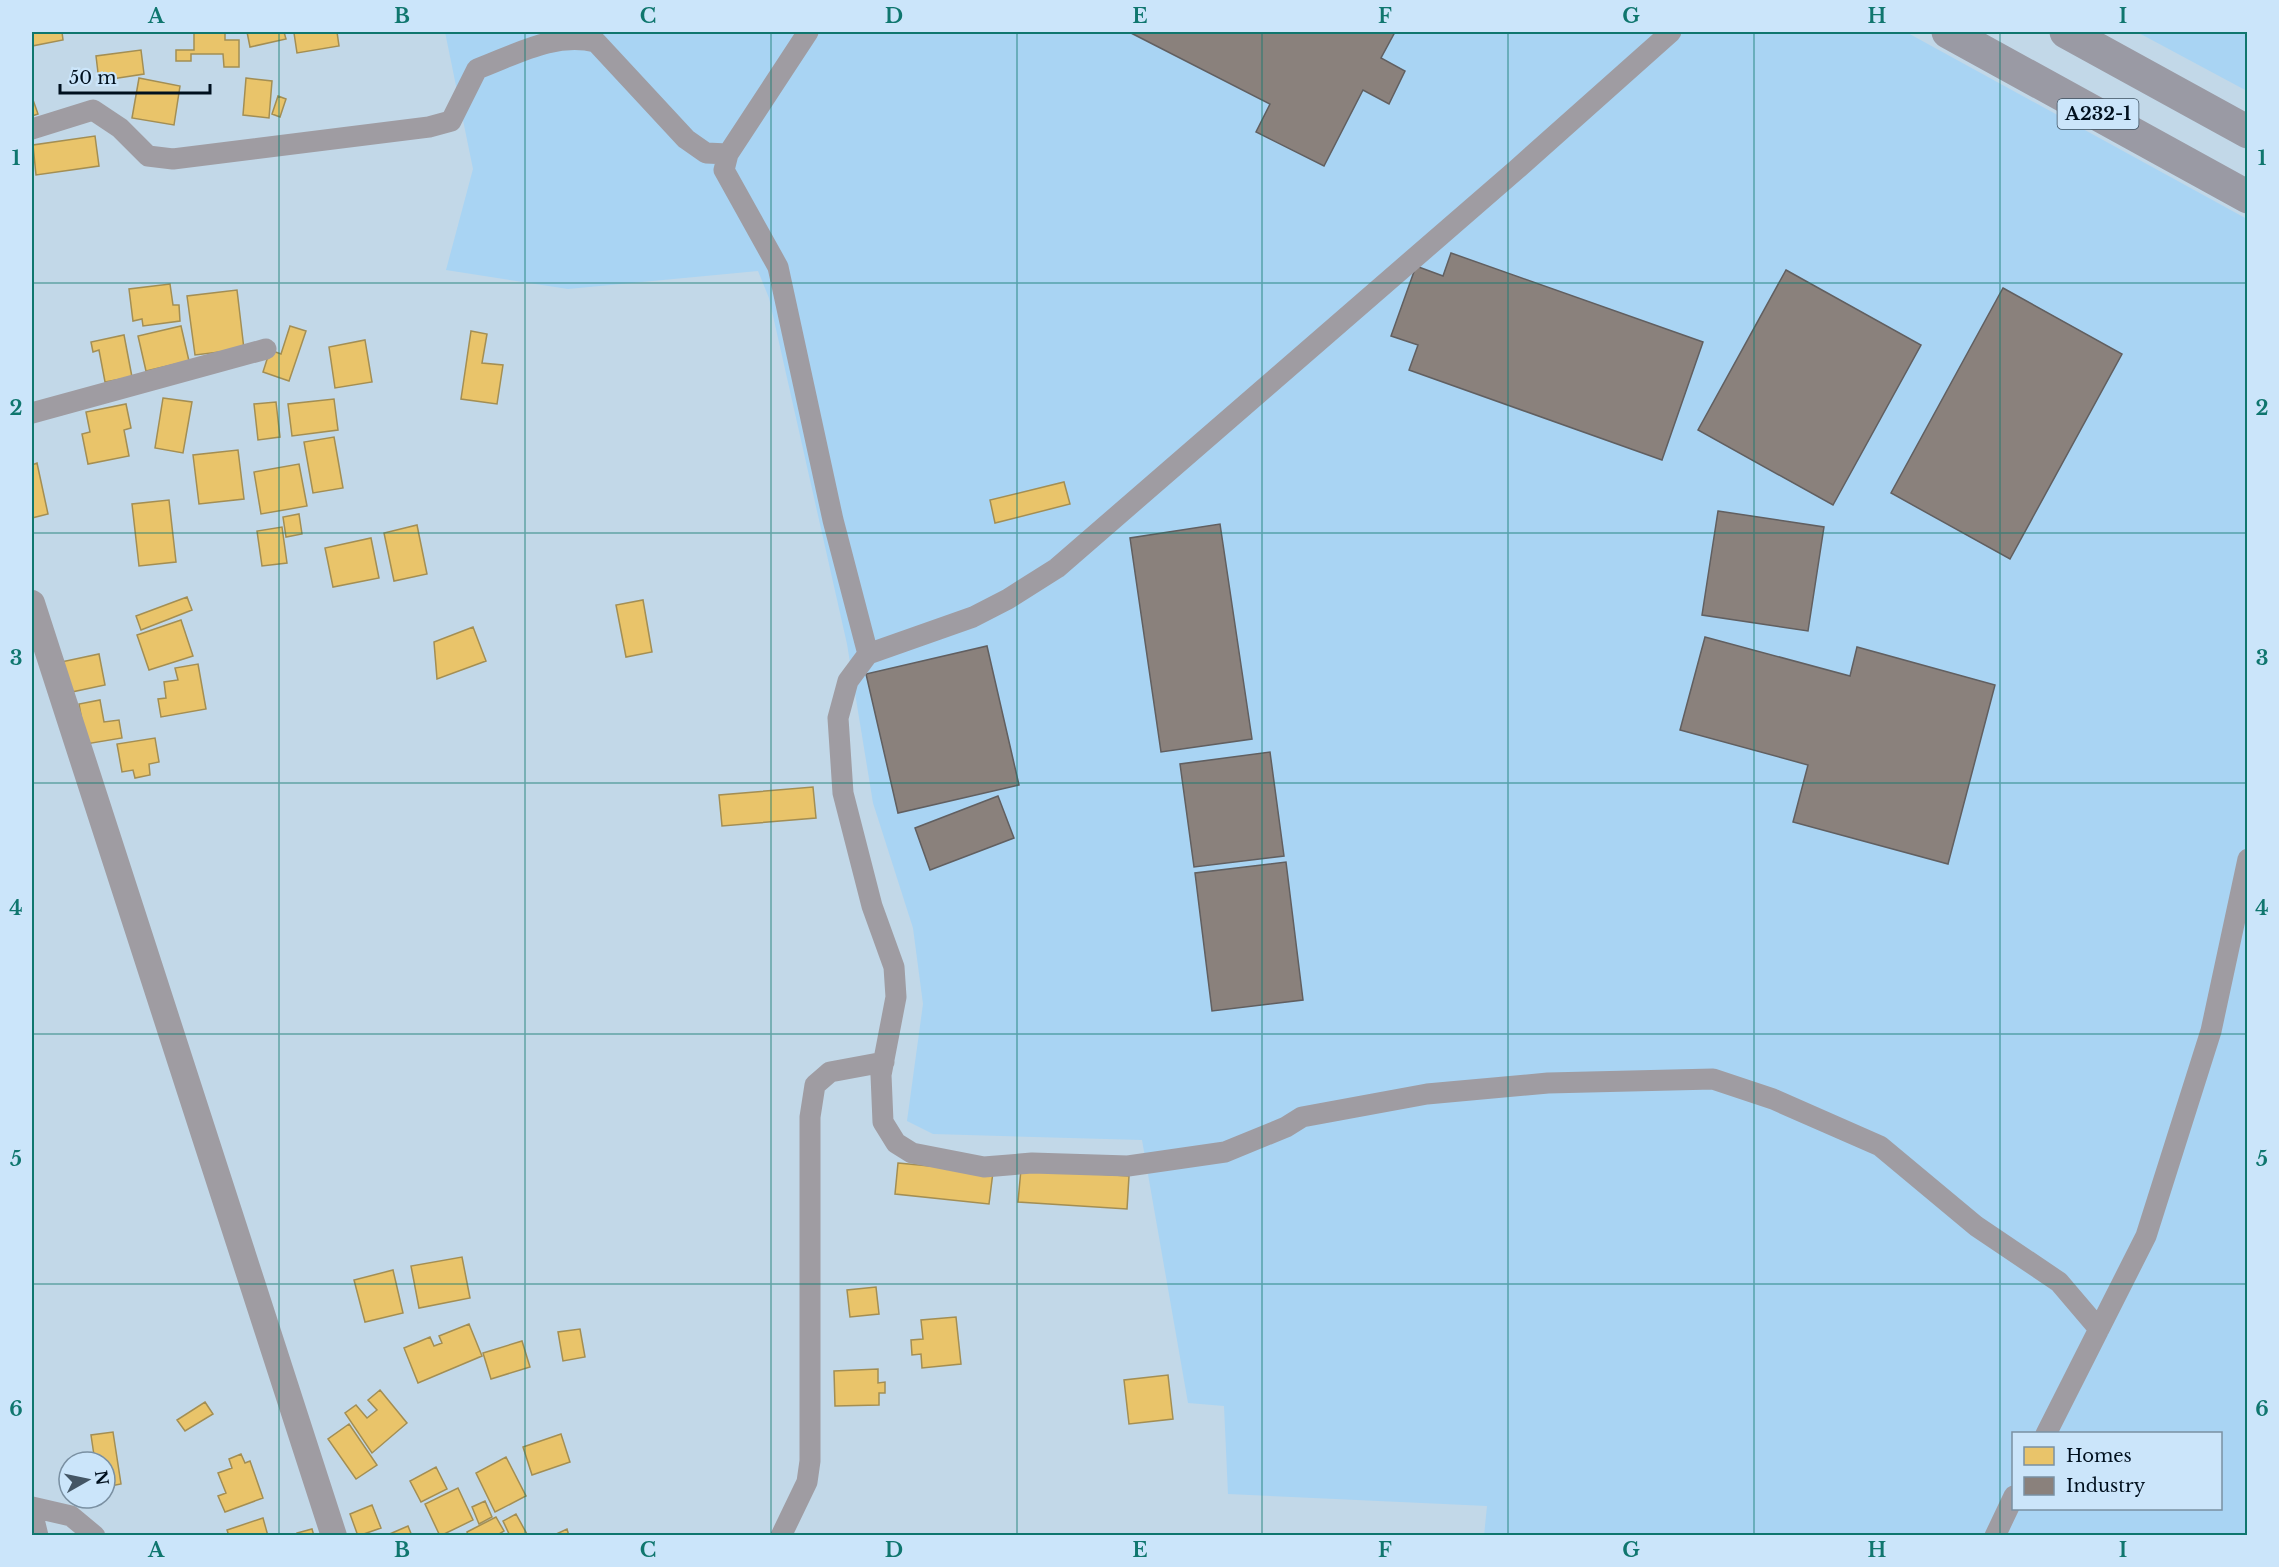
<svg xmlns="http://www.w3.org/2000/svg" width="2279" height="1567" font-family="'Libre Baskerville',serif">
<rect width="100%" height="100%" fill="#c2d8e8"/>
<path fill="#a9d4f3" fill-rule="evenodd" d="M445,32H1906L2247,219V1535L1484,1536L1487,1506L1228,1494L1224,1406L1188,1403L1142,1140L933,1134L907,1121L923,1004L913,928L873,803L847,644L769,298L758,271L568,289L446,270L473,169ZM2014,1434H2220V1508H2014Z
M2137,32H2247V92V91Z"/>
<path fill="#e9c46a" stroke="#a38e53" stroke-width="1.5" d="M32,32H62L63,40L32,46Z
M194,32H225V40H239V67H224L223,54H191V61H176V50H194Z
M247,32H284L286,39L250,47Z
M303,32H337L339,46L297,53L294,33Z
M141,50L144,74L99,81L96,56Z
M139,78L180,86L174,125L132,118Z
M246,78L272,81L269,118L243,115Z
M278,96L286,99L280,117L272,114Z
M32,97L38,114L32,116Z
M95,136L99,166L36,175L33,145Z
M170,284L173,305H179L180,321L143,326L142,319L133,321L129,289Z
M237,290L244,349L195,355L187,296Z
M181,326L189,361L146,371L138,336Z
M290,326L306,331L289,381L263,372L270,350L281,354Z
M471,331L487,334L482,363L503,365L497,404L461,399Z
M124,335L132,377L105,382L99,350L93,352L91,342Z
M365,340L372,382L335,388L329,347Z
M163,398L192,402L183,453L155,448Z
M334,399L338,430L292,436L288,404Z
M276,402L280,437L258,440L254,404Z
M126,404L131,428L124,430L129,456L88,464L82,434L90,432L86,412Z
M334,437L343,488L313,493L304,442Z
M238,450L244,499L199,504L193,455Z
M37,463L48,514L32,518V465Z
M299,464L307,506L261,514L254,472Z
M1064,482L1070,504L995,523L990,500Z
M169,500L176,562L139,566L132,504Z
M299,514L302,534L286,537L283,517Z
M417,525L427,574L394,581L384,533Z
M282,527L287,563L262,566L257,531Z
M371,538L379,578L333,587L325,548Z
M187,597L192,610L141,630L136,616Z
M643,600L652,652L626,657L616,605Z
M181,620L193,656L149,670L137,635Z
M473,627L486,661L437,679L434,642Z
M99,654L105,685L67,693L61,662Z
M198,664L206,709L161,717L158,699L166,698L164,682L178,680L175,668Z
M100,700L104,722L119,720L122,738L86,744L79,704Z
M155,738L159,762L149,764L150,775L135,778L133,770L122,772L117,744Z
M813,787L816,818L722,826L719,795Z
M898,1163L993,1172L989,1204L895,1194Z
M1021,1169L1129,1176L1127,1209L1018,1202Z
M462,1257L470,1298L419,1308L411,1266Z
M393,1270L403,1313L365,1322L354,1280Z
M876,1287L879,1314L850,1317L847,1290Z
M956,1317L961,1364L922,1368L921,1354L912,1355L911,1340L923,1339L921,1320Z
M469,1324L482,1356L418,1383L404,1348L430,1337L434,1346L442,1343L439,1336Z
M580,1329L585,1357L563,1361L558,1332Z
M522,1341L530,1367L491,1379L483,1353Z
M878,1369V1383L885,1382V1393H879V1405L835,1406L834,1371Z
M1168,1375L1173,1419L1129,1424L1124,1380Z
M380,1390L407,1423L372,1453L345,1413L356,1405L367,1418L377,1410L368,1400Z
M205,1402L213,1414L185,1431L177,1420Z
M349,1424L377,1465L356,1479L328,1439Z
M113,1432L121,1484L105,1487V1462H95L91,1435Z
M561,1434L570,1462L532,1475L523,1447Z
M241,1454L245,1463L250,1461L263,1498L225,1512L218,1496L226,1493L218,1473L232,1468L229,1459Z
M506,1457L526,1496L495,1512L476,1473Z
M436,1467L447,1489L421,1502L410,1481Z
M458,1488L473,1520L440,1536L425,1504Z
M485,1501L492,1517L479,1524L472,1507Z
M372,1505L381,1528L358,1536L350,1514Z
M516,1514L528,1536H510L503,1521Z
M496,1517L504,1531L496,1536H468L467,1532Z
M263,1518L268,1536H229L227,1530Z
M408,1526L412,1536H385Z
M312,1529L314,1536H298L297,1533Z
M567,1529L569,1536H552Z"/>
<path fill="#8a817c" stroke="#615f60" stroke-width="1.5" d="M1129,32H1395L1381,58L1405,71L1389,104L1363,90L1324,166L1256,132L1270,104Z
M1451,253L1703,342L1662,460L1409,370L1418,345L1391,336L1416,266L1443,276Z
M1786,270L1921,345L1833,505L1698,430Z
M2003,288L2122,354L2010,559L1891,493Z
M1718,511L1824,527L1808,631L1702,615Z
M1220,524L1252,739L1161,752L1130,538Z
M1705,637L1850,676L1857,647L1995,685L1948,864L1793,822L1808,765L1680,730Z
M987,646L1019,785L898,813L866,674Z
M1270,752L1284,856L1194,867L1180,764Z
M998,796L1014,838L930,870L915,828Z
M1286,862L1303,1000L1212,1011L1195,873Z"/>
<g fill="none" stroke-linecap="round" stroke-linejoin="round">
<path stroke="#9f9ca2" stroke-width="21" d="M808,32L728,154L724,170L778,267L833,520L868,654
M1671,32L1516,170L1057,568L1008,599L973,617L868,654L848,681L838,718L843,793L872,906L894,967L896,997L881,1075L883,1122L896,1143L912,1153L984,1167L1032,1163L1128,1166L1225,1152L1286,1127L1302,1117L1427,1094L1548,1083L1713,1079L1773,1099L1880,1146L1976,1226L2059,1282L2099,1329
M32,129L93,110L120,128L148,156L173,159L429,127L451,121L477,69C517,54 554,32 596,42L686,139L706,153L728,154
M32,413L266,349
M2046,1434L2146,1236L2211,1031L2248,859
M32,1507L71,1516L95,1536
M32,1511L38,1536
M781,1536L807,1482L810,1461V1117L815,1085L830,1072L884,1062
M1995,1536L2014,1496"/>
<path stroke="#9f9ca2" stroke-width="26" d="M32,603L334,1536"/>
<path stroke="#9a9aa4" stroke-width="33" d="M1948,32L2248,197
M2066,32L2248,132"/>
</g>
<path fill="none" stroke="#0f766e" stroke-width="1.5" stroke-opacity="0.55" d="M279,32V1536M525,32V1536M771,32V1536M1017,32V1536M1262,32V1536M1508,32V1536M1754,32V1536M2000,32V1536M32,283H2248M32,533H2248M32,783H2248M32,1034H2248M32,1284H2248"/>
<g text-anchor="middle" stroke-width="6" stroke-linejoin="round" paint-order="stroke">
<rect fill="#cbe5fa" stroke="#3d5060" stroke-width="1.5" x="2057.5" y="99" width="81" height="30" rx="4.5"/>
<g font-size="18" font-weight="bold" fill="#00101e">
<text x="2098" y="120">A232-1</text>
</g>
</g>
<rect width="2279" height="1567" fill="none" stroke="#cbe5fa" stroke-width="66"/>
<rect x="2012" y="1432" width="210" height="78" fill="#cbe5fa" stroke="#7a90a2" stroke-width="1.5"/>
<rect x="2024" y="1447" width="30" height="18" fill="#e9c46a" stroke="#7a90a2" stroke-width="1.5"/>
<text x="2066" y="1462" font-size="18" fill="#00101e">Homes</text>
<rect x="2024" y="1477" width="30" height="18" fill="#8a817c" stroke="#7a90a2" stroke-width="1.5"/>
<text x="2066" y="1492" font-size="18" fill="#00101e">Industry</text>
<g transform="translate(87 1480) rotate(81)"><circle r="28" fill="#cbe5fa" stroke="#7a90a2" stroke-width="1.5"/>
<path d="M0-4.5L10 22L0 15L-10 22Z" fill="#445665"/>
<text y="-9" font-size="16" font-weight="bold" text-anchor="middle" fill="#00101e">N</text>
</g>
<path d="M60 84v9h150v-9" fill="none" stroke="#00101e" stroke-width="3"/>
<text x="69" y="84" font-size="18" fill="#00101e" stroke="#cbe5fa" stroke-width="4.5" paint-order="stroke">50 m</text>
<rect x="33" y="33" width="2213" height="1501" fill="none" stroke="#0f766e" stroke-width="2"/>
<g font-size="20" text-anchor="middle" font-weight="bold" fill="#0f766e">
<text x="156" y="23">A</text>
<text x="402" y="23">B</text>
<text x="648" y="23">C</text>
<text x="894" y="23">D</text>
<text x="1140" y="23">E</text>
<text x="1385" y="23">F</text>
<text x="1631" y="23">G</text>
<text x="1877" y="23">H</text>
<text x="2123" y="23">I</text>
<text x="16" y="165">1</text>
<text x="2262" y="165">1</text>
<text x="16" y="415">2</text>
<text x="2262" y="415">2</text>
<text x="16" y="665">3</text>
<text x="2262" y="665">3</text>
<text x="16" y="915">4</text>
<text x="2262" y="915">4</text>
<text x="16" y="1166">5</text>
<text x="2262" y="1166">5</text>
<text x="16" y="1416">6</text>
<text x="2262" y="1416">6</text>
<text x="156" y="1557">A</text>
<text x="402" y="1557">B</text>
<text x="648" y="1557">C</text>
<text x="894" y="1557">D</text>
<text x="1140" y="1557">E</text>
<text x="1385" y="1557">F</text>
<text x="1631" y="1557">G</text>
<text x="1877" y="1557">H</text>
<text x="2123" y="1557">I</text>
</g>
</svg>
